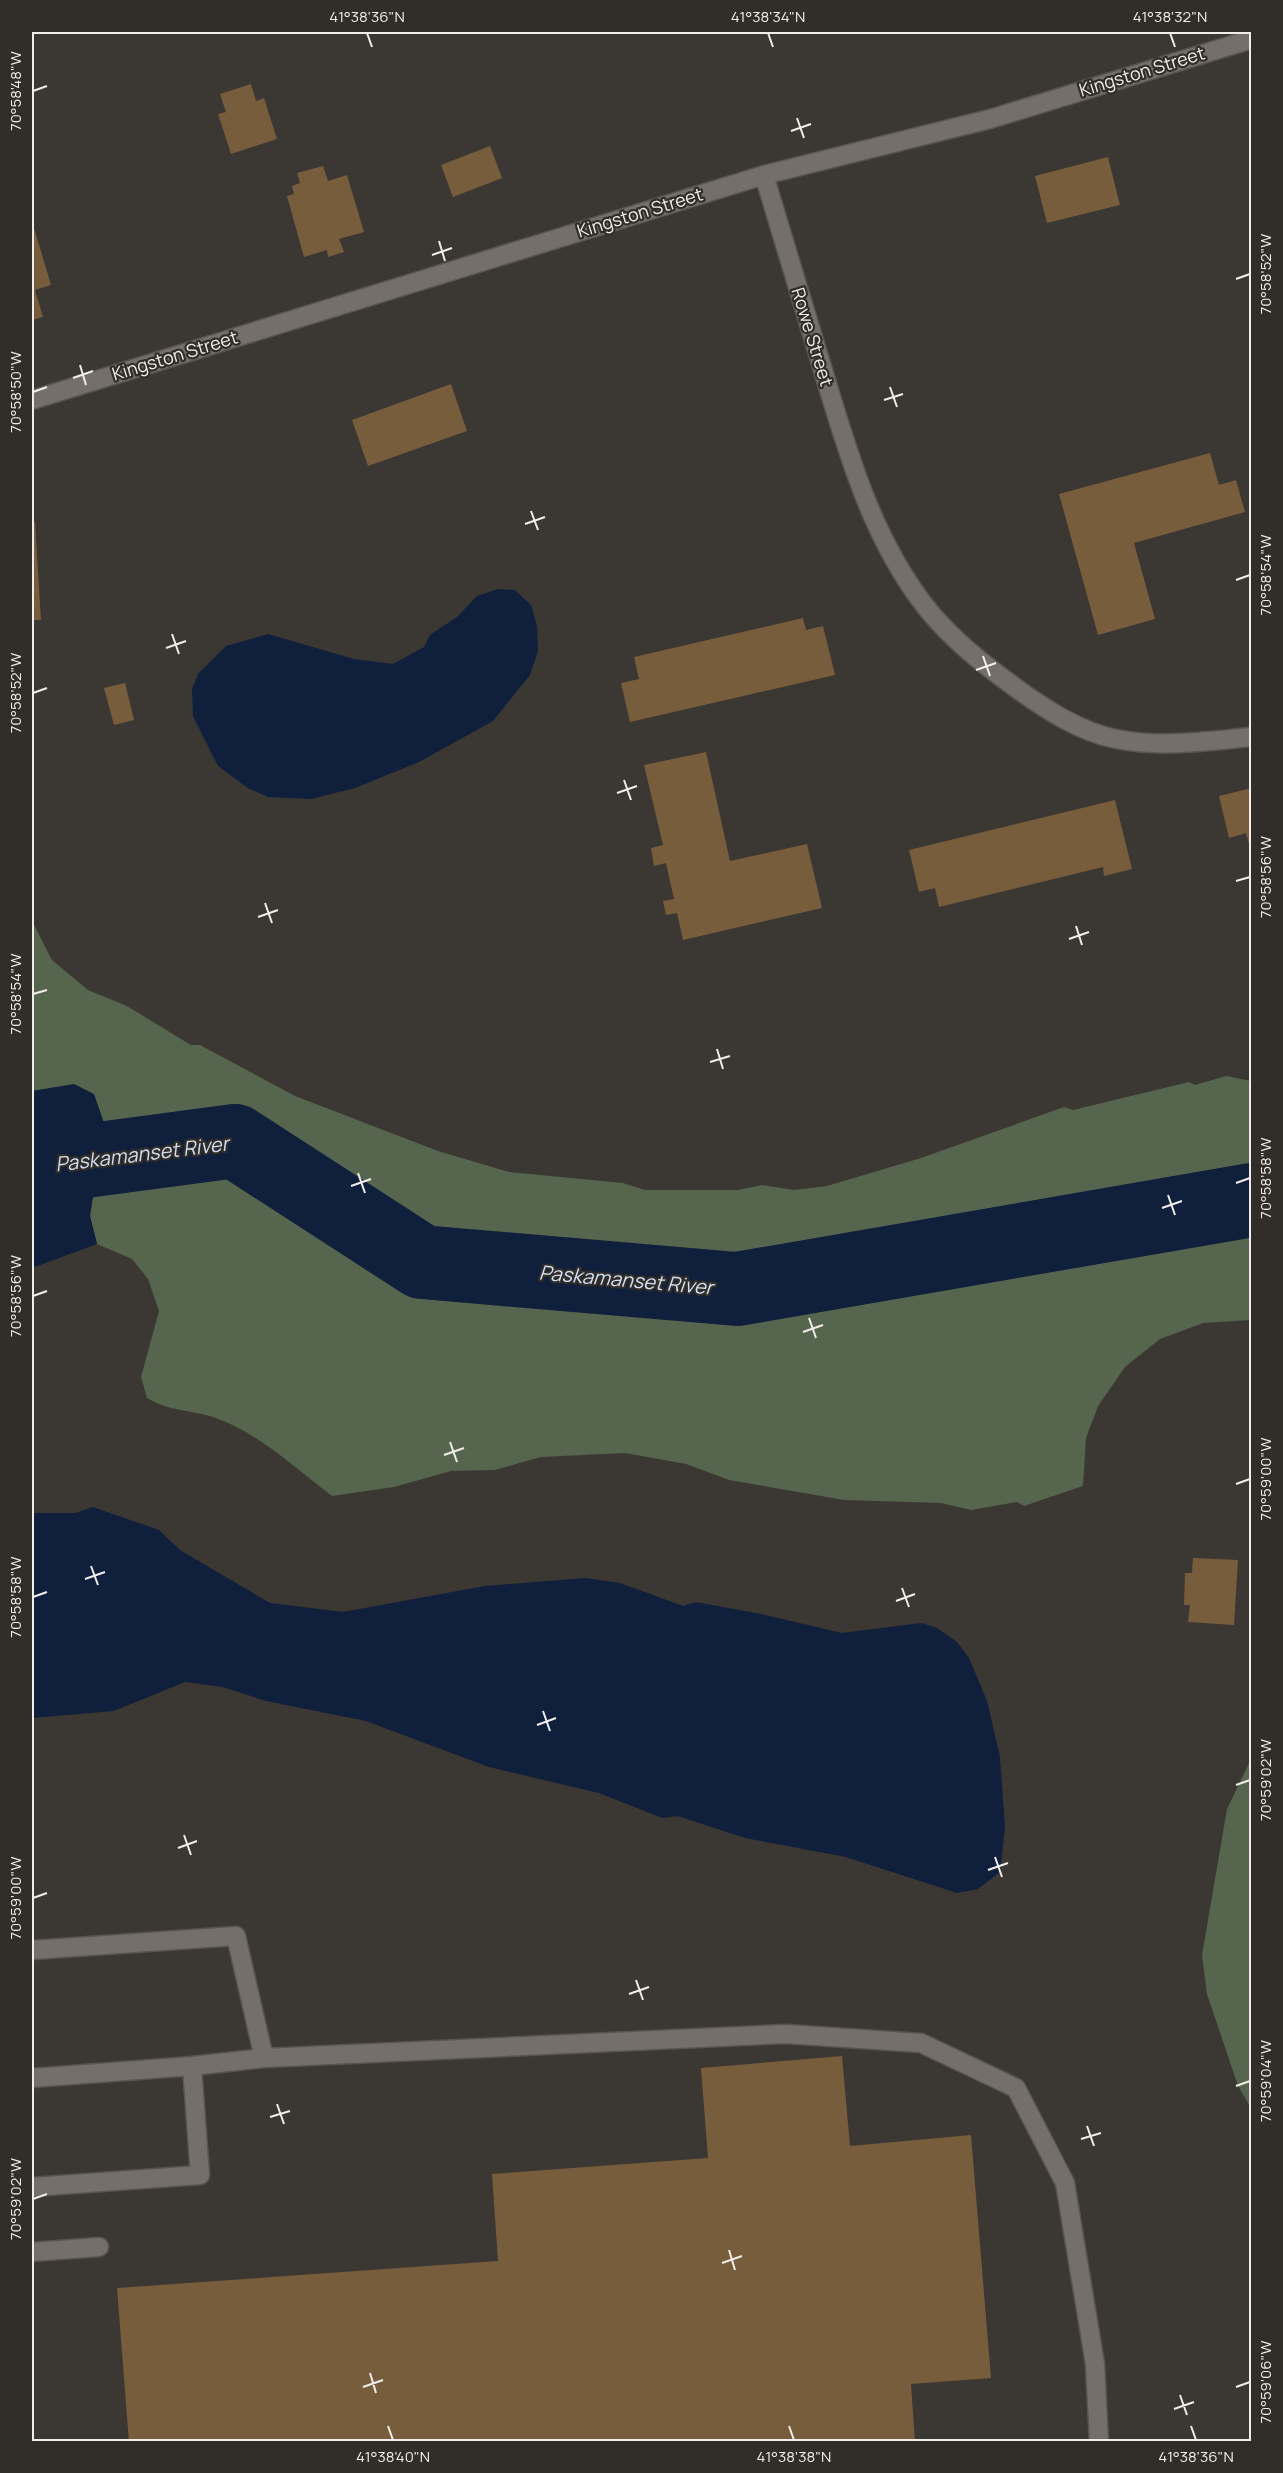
<svg xmlns="http://www.w3.org/2000/svg" width="1283" height="2473" font-family="Manrope,sans-serif">
<rect width="100%" height="100%" fill="#3b3732"/>
<path fill="#56654d" d="M32,921L52,960L88,990L127,1006L191,1045H200L295,1096L438,1151L509,1172L623,1183L645,1190H738L762,1185L794,1190L827,1186L921,1158L1064,1107L1073,1110L1189,1082L1195,1085L1226,1076L1251,1081V1320L1203,1323L1160,1339L1125,1367L1098,1406L1086,1438L1083,1486L1024,1506L1017,1502L971,1510L941,1503L844,1500L729,1480L686,1464L625,1453L541,1457L495,1470L451,1471L394,1487L332,1496C295,1468 258,1432 213,1417C190,1410 168,1411 147,1398L141,1377L159,1311L148,1279L132,1259L97,1244L90,1216L104,1123L34,1090L32,1091Z
M1251,1759V2108L1238,2086L1207,1994L1202,1955L1227,1809Z"/>
<path fill="#0f1f3c" d="M498,589L515,590L531,605L537,626L538,651L530,675L493,721L419,762L355,788L311,799L268,797L248,788L218,766L193,716L192,689L198,674L226,646L268,634L354,659L393,664L424,647L430,635L457,617L477,596Z
M74,1084L94,1094L104,1123L90,1216L97,1244L32,1268V1091Z
M93,1507L159,1530L180,1550L270,1603L343,1612L485,1586L585,1578L620,1583L683,1606L696,1602L761,1614L842,1633L921,1623L937,1628L957,1642L969,1658L987,1701L1000,1757L1005,1827L1000,1872L978,1889L957,1893L846,1857L745,1838L678,1816L662,1818L599,1793L489,1767L366,1721L266,1701L223,1687L185,1682L114,1711L32,1718V1513H75Z"/>
<g fill="none" stroke-linecap="round" stroke-linejoin="round">
<path stroke="#0f1f3c" stroke-width="74" d="M32,1168L235,1141L422,1262L737,1289L1252,1200"/>
</g>
<path fill="#785d3c" d="M251,84L256,101L264,98L277,139L231,154L218,114L226,112L220,94Z
M490,146L502,178L453,197L441,165Z
M1108,157L1120,205L1047,223L1035,176Z
M323,166L328,181L347,175L364,232L339,239L344,252L328,257L327,250L304,257L287,196L294,194L292,186L300,183L297,173Z
M34,228L51,285L35,290L43,317L32,320V229Z
M451,384L467,431L368,466L352,420Z
M1210,453L1219,485L1236,480L1245,512L1134,543L1155,619L1098,635L1059,494Z
M32,522H35L41,620H32Z
M803,618L806,630L823,626L835,675L630,722L621,683L639,679L634,657Z
M125,683L134,720L114,725L104,688Z
M706,752L730,861L807,844L822,908L683,940L677,913L666,915L663,901L674,899L666,863L654,866L651,848L663,845L644,765Z
M1252,788V851H1251L1246,833L1229,838L1219,796Z
M1115,800L1132,869L1104,876L1103,867L939,907L935,888L919,892L909,850Z
M1193,1558L1238,1560L1234,1625L1188,1622L1190,1605H1184L1185,1573H1192Z
M842,2056L850,2146L971,2135L991,2378L911,2384L915,2442H129L117,2288L498,2261L492,2174L708,2158L701,2068Z"/>
<g fill="none" stroke-linecap="round" stroke-linejoin="round">
<defs>
<path id="minor" d="M764,175C781,231 798,288 815,344C843,434 866,530 925,606C950,638 983,664 1016,688C1045,709 1080,732 1116,739C1161,748 1207,741 1252,737
M32,400L764,175L990,119L1252,39
M32,1950L236,1936L264,2058L786,2034L921,2043L1016,2088L1065,2183L1095,2364L1099,2442
M32,2078L192,2066L264,2058
M32,2187L200,2175L192,2066
M32,2252L99,2247"/>
</defs>
<use href="#minor" stroke="#585450" stroke-width="21"/>
<use href="#minor" stroke="#746f6a" stroke-width="18"/>
</g>
<path fill="none" stroke="#f0edea" stroke-width="2" d="M367,33L372,47M768,33L773,47M1170,33L1175,47M33,91L47,86M797,118L804,138M791,131L811,124M439,241L445,261M432,255L452,248M1236,279L1250,274M80,365L86,385M73,378L93,371M890,387L897,407M33,392L47,387M884,400L903,394M531,511L538,530M525,524L545,517M1236,580L1250,575M172,634L179,654M166,648L186,641M983,656L990,676M976,670L996,663M33,693L47,688M624,780L631,800M617,793L637,786M1236,881L1250,877M265,903L272,923M258,917L278,910M1076,926L1082,945M1069,939L1089,932M33,994L47,990M717,1049L723,1069M710,1062L730,1056M358,1173L365,1193M1236,1183L1250,1178M351,1186L371,1179M1168,1195L1175,1215M1162,1208L1182,1201M33,1296L47,1291M809,1318L816,1338M803,1332L823,1325M450,1442L457,1462M444,1455L464,1448M1236,1484L1250,1479M91,1566L98,1585M85,1579L105,1572M902,1588L909,1607M33,1597L47,1592M896,1601L915,1594M543,1711L550,1731M537,1725L556,1718M1236,1785L1250,1780M184,1835L191,1855M178,1848L197,1841M995,1857L1002,1877M988,1870L1008,1863M33,1898L47,1893M636,1980L643,2000M629,1994L649,1987M1236,2086L1250,2081M277,2104L284,2124M270,2117L290,2111M1087,2126L1094,2146M1081,2139L1101,2133M33,2199L47,2194M729,2250L735,2270M722,2263L742,2256M370,2373L376,2393M363,2387L383,2380M1236,2387L1250,2382M1180,2395L1187,2415M1174,2409L1194,2402M388,2426L393,2440M789,2426L794,2440M1191,2426L1196,2440"/>
<g text-anchor="middle" stroke-width="4.5" stroke-linejoin="round" paint-order="stroke">
<g font-size="18" fill="#f0edea" stroke="#312d28">
<text transform="translate(1142 72) rotate(-17)" y="6">Kingston Street</text>
<text transform="translate(640 213) rotate(-17)" y="6">Kingston Street</text>
<text transform="translate(812 337) rotate(73)" y="6">Rowe Street</text>
<text transform="translate(175 356) rotate(-17)" y="6">Kingston Street</text>
</g>
<g font-size="20" font-style="italic" fill="#d2dff7" stroke="#312d28">
<text transform="translate(142 1154) rotate(-7)" y="7">Paskamanset River</text>
<text transform="translate(626 1280) rotate(5)" y="7">Paskamanset River</text>
</g>
</g>
<rect width="1283" height="2473" fill="none" stroke="#312d28" stroke-width="66"/>
<rect x="33" y="33" width="1217" height="2407" fill="none" stroke="#f0edea" stroke-width="2"/>
<g font-size="15" text-anchor="middle" fill="#f0edea">
<text x="367" y="22">41°38'36"N</text>
<text x="768" y="22">41°38'34"N</text>
<text x="1170" y="22">41°38'32"N</text>
<text transform="translate(16 91) rotate(-90)" y="5">70°58'48"W</text>
<text transform="translate(1266 274) rotate(-90)" y="5">70°58'52"W</text>
<text transform="translate(16 392) rotate(-90)" y="5">70°58'50"W</text>
<text transform="translate(1266 575) rotate(-90)" y="5">70°58'54"W</text>
<text transform="translate(16 693) rotate(-90)" y="5">70°58'52"W</text>
<text transform="translate(1266 877) rotate(-90)" y="5">70°58'56"W</text>
<text transform="translate(16 994) rotate(-90)" y="5">70°58'54"W</text>
<text transform="translate(1266 1178) rotate(-90)" y="5">70°58'58"W</text>
<text transform="translate(16 1296) rotate(-90)" y="5">70°58'56"W</text>
<text transform="translate(1266 1479) rotate(-90)" y="5">70°59'00"W</text>
<text transform="translate(16 1597) rotate(-90)" y="5">70°58'58"W</text>
<text transform="translate(1266 1780) rotate(-90)" y="5">70°59'02"W</text>
<text transform="translate(16 1898) rotate(-90)" y="5">70°59'00"W</text>
<text transform="translate(1266 2081) rotate(-90)" y="5">70°59'04"W</text>
<text transform="translate(16 2199) rotate(-90)" y="5">70°59'02"W</text>
<text transform="translate(1266 2382) rotate(-90)" y="5">70°59'06"W</text>
<text x="393" y="2462">41°38'40"N</text>
<text x="794" y="2462">41°38'38"N</text>
<text x="1196" y="2462">41°38'36"N</text>
</g>
</svg>
